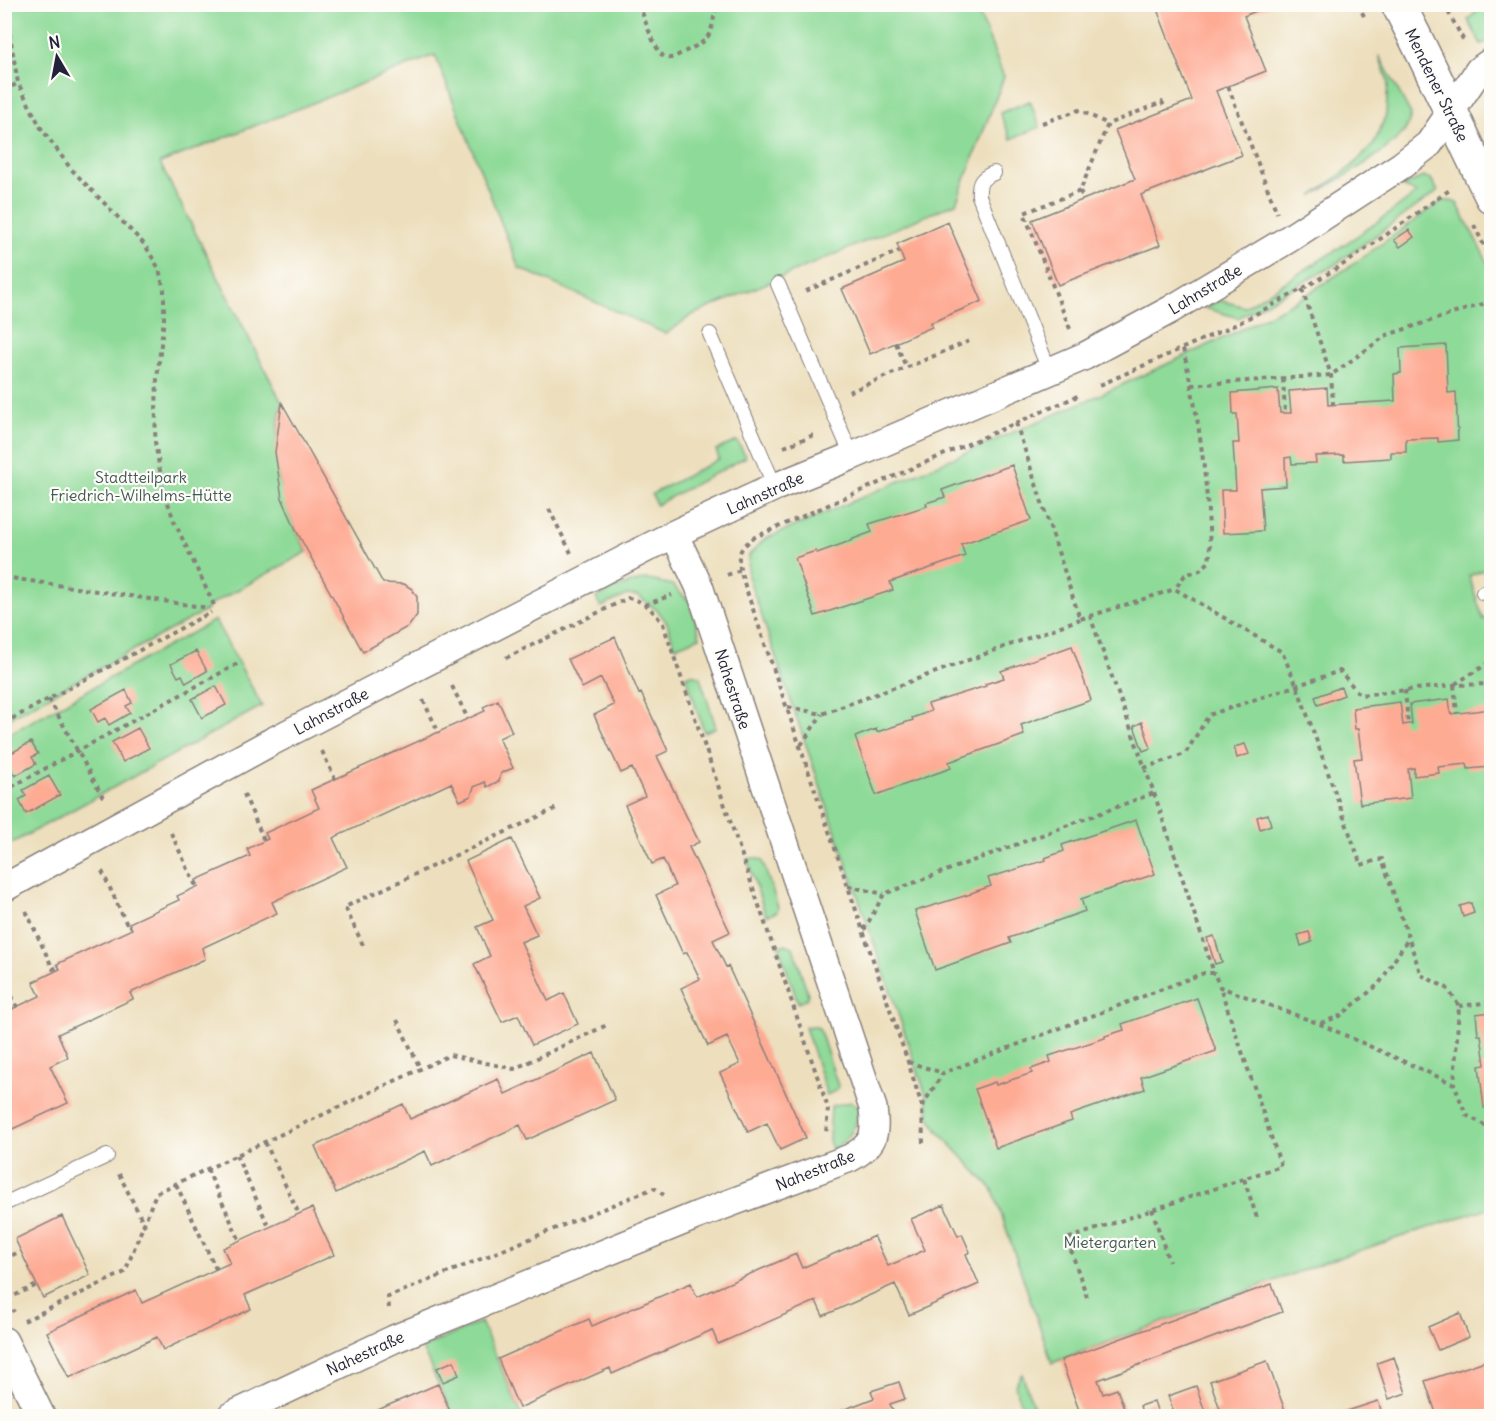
<svg xmlns="http://www.w3.org/2000/svg" width="1496" height="1421" font-family="Delius,sans-serif">
<rect width="100%" height="100%" fill="#fdfcf7"/>
<filter id="ink" filterUnits="userSpaceOnUse"><feTurbulence type="fractalNoise" baseFrequency=".0167" numOctaves="2"/><feDisplacementMap in="SourceGraphic" scale="12" xChannelSelector="R" yChannelSelector="G"/><feConvolveMatrix kernelMatrix="1 2 1 2 8 2 1 2 1" color-interpolation-filters="sRGB"/></filter>
<filter id="wash" filterUnits="userSpaceOnUse"><feTurbulence type="fractalNoise" baseFrequency=".008" numOctaves="4" result="noise"/><feDisplacementMap in="SourceGraphic" scale="24" xChannelSelector="R" yChannelSelector="G"/><feGaussianBlur stdDeviation="1.35" result="paint"/><feColorMatrix in="noise" values="0 0 0 0 0 0 0 0 0 0 0 0 0 0 0 0 0 1.4 0 .05"/><feComposite in="paint" operator="in"/></filter>
<g filter="url(#wash)">
<rect width="100%" height="100%" fill="#eddfbd"/>
<path fill="#8eda98" stroke="#587e6a" stroke-width="1.5" d="M5,5H976L1004,77L956,203L692,315L666,334L519,268L435,55L160,163L282,403C269,464 279,498 307,552L208,606L207,610L5,720Z
M1491,5V41L1481,44L1468,20L1478,10Z
M1379,55L1411,114C1409,122 1407,130 1401,135C1377,160 1341,177 1312,196L1352,166L1374,144L1386,115L1388,82Z
M1030,101L1040,127L1011,139L1000,113Z
M1423,177L1431,179L1438,191L1333,266L1238,318L1205,308L1219,300L1245,307C1304,271 1362,235 1417,193L1402,186Z
M1442,201H1451L1457,203L1492,271L1491,567L1469,576L1483,619L1492,617L1491,1207L1325,1262L1052,1363L993,1190L938,1131L929,1117L926,1095L748,576L749,555L765,539L1102,394L1232,334L1303,297L1352,265Z
M737,441L746,457L656,505L652,494L719,459L716,450Z
M645,579L672,585L690,602L700,637L675,647L667,623L658,611L638,596L627,595L601,607L596,598L618,587Z
M215,620L262,706L5,847V736Z
M692,674L700,677L715,724V728L704,732L686,676Z
M754,858L762,860L778,907L777,912L766,916L747,859Z
M785,944L793,947L808,994V998L798,1003L779,947Z
M811,1026L819,1028L838,1086L837,1090L827,1095L805,1027Z
M851,1102L858,1106C859,1125 849,1141 832,1149L829,1141L831,1106Z
M481,1322L522,1416H453L422,1348Z
M1022,1374L1037,1416H1025L1015,1385Z"/>
<g id="blocks">
<path fill="#feab94" d="M1155,4H1273L1244,16L1266,71L1216,91L1242,155L1141,195L1160,245L1058,285L1032,220L1135,179L1115,130L1192,100Z
M948,222L982,301L930,323L932,327L870,354L842,289L904,262L897,244Z
M1409,230L1414,237L1400,247L1394,240Z
M1446,345L1448,393L1456,392L1458,440L1438,442V438L1406,439V452H1391V458L1344,461V455L1315,456L1316,463L1292,464L1291,457L1285,458L1286,486L1260,488L1263,531L1223,533L1221,490H1236L1233,443H1239L1237,414H1233L1232,393L1278,389L1280,413H1291L1289,391L1327,388L1328,405L1395,401L1394,374L1401,373L1400,348Z
M282,403L383,583L404,584L412,589L417,597V615L409,626L363,652L297,532L282,498L275,452Z
M1012,465L1031,520L961,544L965,556L890,582L893,590L815,616L795,558L816,551L817,553L853,540V539L872,532L869,524L927,506L926,503L945,497L942,490Z
M615,637L639,694L641,693L668,751L657,756L699,842L689,847L730,932L713,940L726,967L728,966L806,1138L780,1150L767,1123L748,1132L720,1073L740,1064L734,1051L727,1037L708,1046L681,988L700,979L687,952L683,954L656,895L675,886L663,859L652,864L625,805L645,796L632,768L621,773L594,715L614,705L601,678L582,688L568,659Z
M1072,646L1091,700L1021,725L1024,735L949,762L951,768L876,795L855,737L876,729L877,732L913,720L912,718L931,711L928,704L986,686L985,684L1004,678L1001,671Z
M196,651L207,671L186,683L182,675L178,677L171,664Z
M216,686L226,705L202,718L192,699Z
M1341,687L1344,695L1318,705L1315,697Z
M126,690L132,703L126,706L130,713L109,725L105,718L98,722L91,709Z
M1449,699L1451,714L1491,709V767L1468,769L1467,764L1438,767L1439,773L1414,776V768L1408,769L1411,798L1360,804L1354,759L1362,758L1358,729H1355L1353,708L1400,702L1403,725L1408,724H1412L1410,704Z
M498,700L512,732L499,738L513,768L501,773L499,781L487,787L485,782L474,787L471,796L460,801L451,783L333,838L347,867L272,902L277,913L202,948L205,959L130,993L133,999L58,1034L68,1057L50,1066L68,1103L4,1133V1004L8,1011L40,996L33,982L60,969L57,964L132,929L129,923L179,900L177,896L199,886L196,880L250,856L247,849L268,839L265,833L319,808L311,790L485,711L483,707Z
M1142,722L1151,748L1143,751L1134,726Z
M138,728L149,748L123,762L112,742Z
M31,742L38,754L32,757L36,764L15,776L11,770L8,771L4,763V757Z
M1245,744L1249,754L1237,758L1234,747Z
M49,776L60,795L26,814L19,800L26,796L23,790Z
M1268,814L1271,825L1260,829L1257,817Z
M1136,820L1155,874L1081,899L1085,911L1009,938L1011,943L935,970L915,911L971,894V893L991,886L988,878L1046,860L1045,858L1064,851L1062,845Z
M512,839L540,898L523,906L537,935L521,942L548,1001L564,993L578,1024L532,1045L518,1015L502,1022L474,964L490,956L477,927L493,920L466,861Z
M1471,903L1474,913L1463,917L1460,906Z
M1309,932L1312,942L1301,946L1298,935Z
M1214,936L1222,962L1215,964L1207,938Z
M1197,998L1216,1051L1141,1077L1145,1089L1070,1115L1072,1121L996,1148L975,1089L995,1082L996,1085L1032,1073L1031,1069L1051,1062L1049,1056L1105,1038V1036L1124,1030L1122,1024Z
M1491,1012V1107L1484,1108L1479,1066L1485,1065L1481,1035H1478L1476,1014Z
M594,1053L615,1100L527,1140L520,1125L432,1166L425,1151L336,1193L315,1146L403,1104L410,1119L498,1079L505,1094Z
M944,1205L958,1236L962,1234L970,1252L966,1254L979,1284L909,1315L895,1284L823,1316L816,1301L718,1344L712,1330L612,1374L610,1368L519,1408L498,1359L589,1319L592,1326L691,1283L697,1297L796,1254L802,1268L874,1236L888,1266L925,1250L911,1219Z
M312,1208L334,1255L245,1295L251,1309L163,1350L157,1337L69,1378L47,1332L136,1290L142,1303L230,1263L223,1248Z
M62,1216L90,1275L43,1298L15,1239Z
M1272,1284L1282,1312L1098,1380L1103,1394L1117,1389L1127,1416H1081L1061,1360Z
M1460,1313L1469,1337L1438,1350L1428,1327Z
M1394,1357L1406,1393L1389,1399L1377,1363Z
M1491,1359V1410L1472,1416H1437L1425,1381Z
M454,1361L459,1375L443,1382L437,1368Z
M1267,1361L1287,1416H1175L1168,1396L1196,1386L1206,1414L1220,1409L1210,1381Z
M899,1382L905,1399L890,1404L895,1416H836L835,1413L874,1398L871,1391Z
M438,1384L452,1416H365L389,1405Z
M1154,1401L1159,1416H1143L1140,1406Z
M1378,1401L1383,1416H1332Z"/>
</g>
</g>
<g filter="url(#ink)">
<use href="#blocks" fill-opacity="0" stroke="#88807c" stroke-width="1.5"/>
<g fill="none" stroke-linecap="round" stroke-linejoin="round">
<defs>
<path id="service" d="M994,173C981,178 978,183 979,196L1049,370
M778,284L852,456
M710,334L775,487
M1483,593L1492,590
M4,1204L107,1156"/>
<path id="minor" d="M4,888L271,742L674,534L775,487L852,456L1085,356L1170,310L1287,240L1402,165L1429,144L1479,70L1492,61
M4,1341L41,1416
M231,1416L394,1339L698,1215L850,1158C875,1144 876,1135 873,1108L699,586L674,534"/>
<path id="tertiary" d="M1398,4C1432,68 1460,133 1492,197"/>
</defs>
<use href="#service" stroke="#88807c" stroke-width="16"/>
<use href="#minor" stroke="#88807c" stroke-width="30"/>
<use href="#tertiary" stroke="#88807c" stroke-width="36"/>
<path stroke="#88807c" stroke-width="4" stroke-dasharray="4.5 4.5" stroke-linecap="butt" d="M639,4C643,14 656,57 667,58C673,59 679,54 684,52C692,48 703,44 708,36C714,27 713,14 718,4
M1358,4L1366,20
M1444,4L1465,43
M4,16L9,30L18,83L41,128L71,169L145,245L159,269L164,290V318L157,379L155,442L163,488L174,521L214,605
M1228,86L1277,213
M4,91L18,83
M1042,123L1079,110L1108,124
M1080,191L1084,200
M1474,225L1492,262
M1302,289L1331,375L1333,404
M806,291L899,251
M1070,329L1024,213L1080,191L1108,124L1162,102L1166,110
M896,343L906,367
M1183,349C1199,416 1208,484 1210,553L1209,562L1200,570L1185,575L1175,589L1282,652L1297,686L1361,865L1382,859L1421,975L1447,988L1459,1006L1454,1084
M1283,379L1285,413
M1100,385L1239,323L1302,289L1349,261L1451,189
M1191,385L1331,375L1387,335L1492,301
M849,392L969,341
M1016,423L1080,619L1090,616L1154,793L1214,973
M784,447L816,434
M549,509L571,553
M727,575L740,570
M4,577L209,608
M645,605L672,595
M1090,616L1175,589
M506,658L628,598C644,600 654,612 663,624L828,1108L826,1134
M1455,684L1492,661
M1454,685L1457,713
M452,686L468,719
M1405,690L1408,724
M49,699L104,799
M423,700L439,733
M788,707L822,714L1080,619
M4,723L211,612
M801,745L822,714
M322,751L335,779
M1144,768L1185,754L1209,715L1340,671L1360,695L1454,685L1492,684
M4,791L239,663
M244,794L263,838L266,836
M171,833L195,884L197,883
M102,871L128,927L131,926
M848,886L884,894
M26,911L53,969L58,967
M864,930L884,894L1154,793
M363,945L345,907L559,807
M4,979L17,1007
M1459,1006L1492,1002
M397,1020L420,1068
M1321,1023L1340,1016L1379,984L1408,939
M908,1062L943,1073
M922,1106L943,1073L1204,973H1214L1220,987L1320,1024L1454,1084L1466,1115L1492,1129
M265,1142L299,1214
M923,1143L922,1106L908,1062L743,580C737,557 735,551 755,537L1080,395
M236,1155L269,1227
M207,1169L240,1241
M119,1174L145,1226
M1244,1179L1258,1221
M176,1184L216,1269
M1152,1209L1169,1262
M4,1259L21,1251
M4,1294L14,1312
M1087,1297L1067,1239L1281,1166L1220,987
M7,1299L37,1285
M389,1308L388,1297L654,1188L664,1195
M24,1321L125,1272L156,1193L450,1055L514,1069L609,1024
M186,1416L201,1410"/>
<use href="#service" stroke="#fff" stroke-width="14"/>
<use href="#minor" stroke="#fff" stroke-width="27"/>
<use href="#tertiary" stroke="#fff" stroke-width="33"/>
</g>
</g>
<g text-anchor="middle" stroke-width="4.5" stroke-linejoin="round" paint-order="stroke">
<g font-size="16" fill="#22223b" stroke="#fdfcf7">
<text transform="translate(1437 85) rotate(64)" y="6">Mendener Straße</text>
<text transform="translate(1205 289) rotate(-31)" y="6">Lahnstraße</text>
<text transform="translate(765 493) rotate(-24)" y="6">Lahnstraße</text>
<text transform="translate(733 689) rotate(72)" y="6">Nahestraße</text>
<text transform="translate(331 711) rotate(-28)" y="6">Lahnstraße</text>
<text transform="translate(815 1170) rotate(-22)" y="6">Nahestraße</text>
<text transform="translate(365 1353) rotate(-25)" y="6">Nahestraße</text>
</g>
<g font-size="16" fill="#425957" stroke="#fdfcf7">
<text x="141" y="483">Stadtteilpark<tspan x="141" dy="18">Friedrich-Wilhelms-Hütte</tspan></text>
<text x="1110" y="1248">Mietergarten</text>
</g>
</g>
<rect width="1496" height="1421" fill="none" stroke="#fdfcf7" stroke-width="24"/>
<g transform="translate(57 57) rotate(350)" stroke="#fdfcf7" stroke-width="4.5" paint-order="stroke">
<path d="M0-4.5L10 22L0 15L-10 22Z" fill="#22223b"/>
<text y="-9" font-size="16" font-weight="bold" text-anchor="middle" fill="#22223b">N</text>
</g>
</svg>
